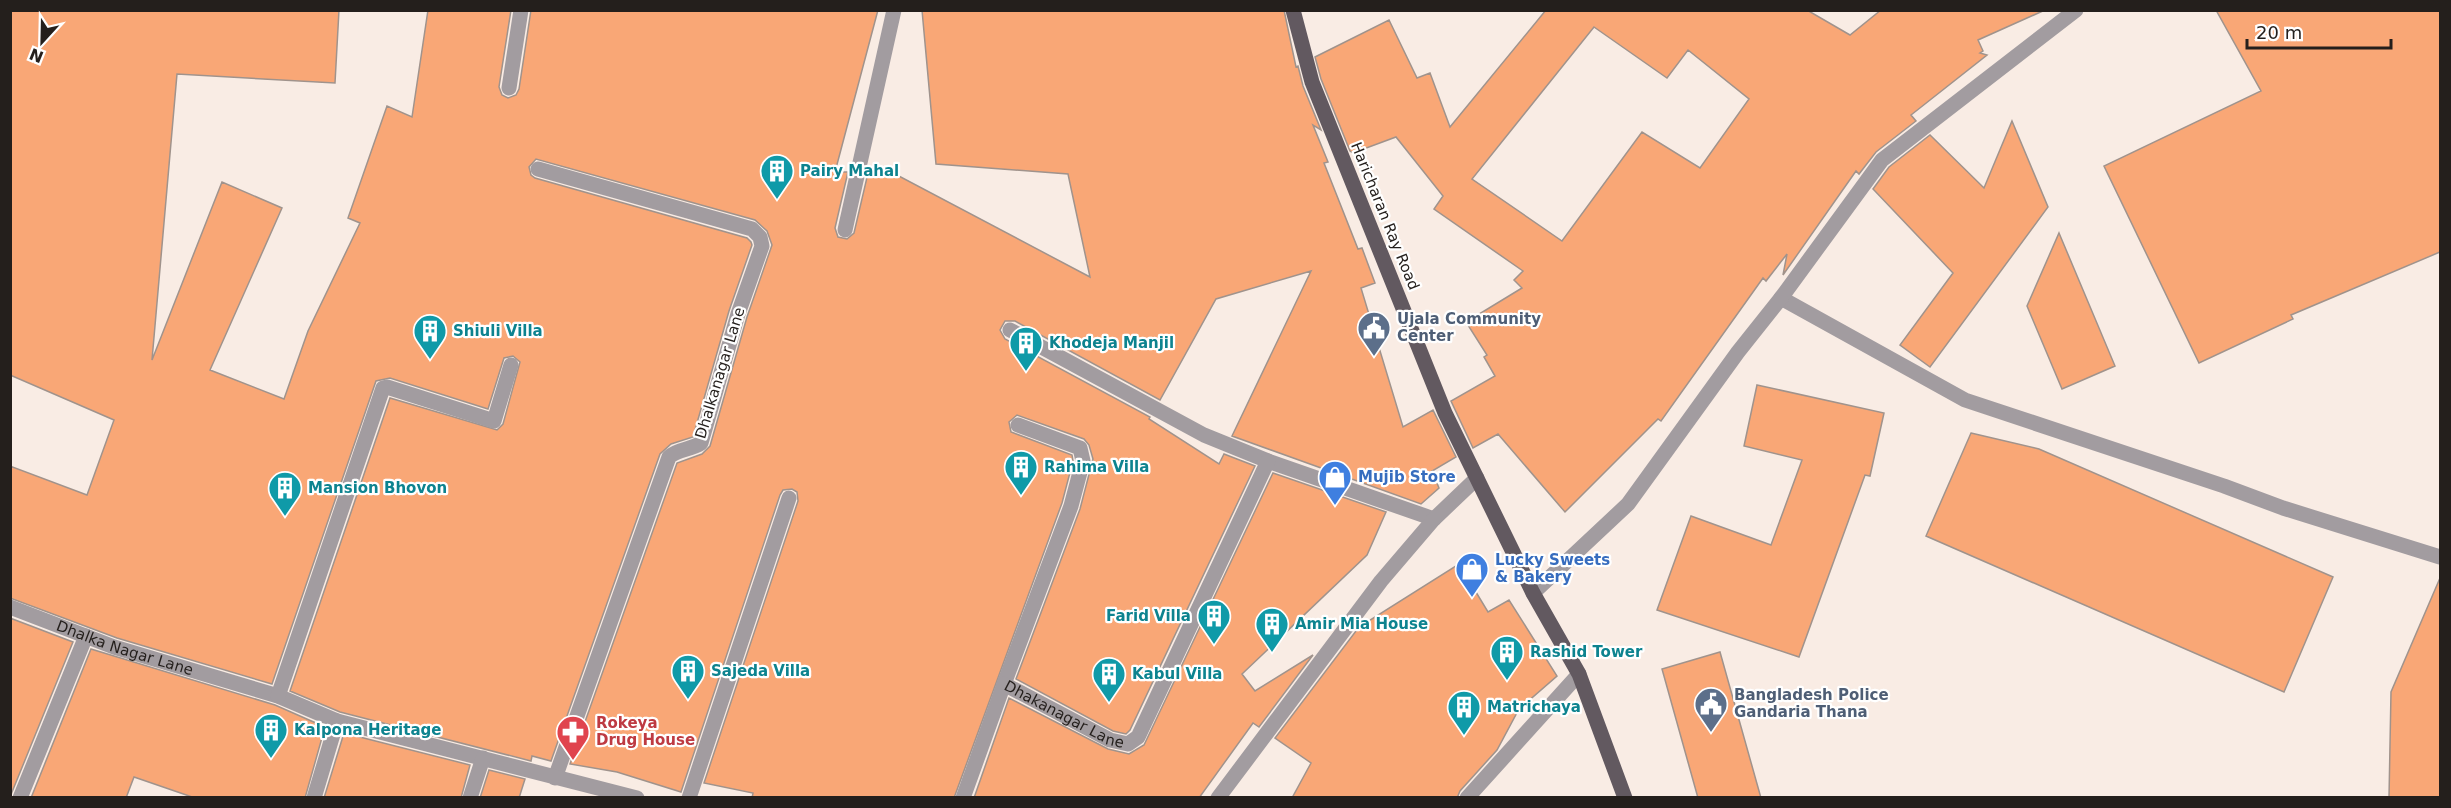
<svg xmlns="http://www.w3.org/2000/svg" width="2451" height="808" font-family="'DejaVu Sans',sans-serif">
<rect width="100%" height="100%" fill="#f9ece4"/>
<path fill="#f9a776" stroke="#a0938c" stroke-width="1.5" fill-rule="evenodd" d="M10,10H339L335,83L177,74L152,360L222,182L282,208L210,370L284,399L308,331L360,223L348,218L387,106L412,117L428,10H511L499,87L502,95L508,98L516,95L519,89L531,10H878L835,172H848L835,228L838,237L847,239L854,233L868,173L897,175L1090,277L1068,174L936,164L922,10H1284L1296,67L1298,66L1303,86L1321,130L1313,125L1328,162L1324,163L1358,249L1362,248L1375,283L1361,288L1403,427L1433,410L1456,457L1432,471L1439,488L1421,504L1232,436L1311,271L1216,299L1160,400L1015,321H1005L1000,330L1005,339L1150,417L1149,419L1219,464L1224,454L1255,466L1130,730L1126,734L1113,731L1016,679L1080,509L1093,459L1089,445L1084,439L1017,415L1009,422L1011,432L1072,455L1073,461L1062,503L954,798H752L753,793L704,783L798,501L797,492L792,489L783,490L780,495L681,792L617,772L570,764L677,463L702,454L710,446L747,317L772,245L767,231L755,220L536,159L529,167L531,175L535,178L747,238L751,242L752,245L729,311L693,437L671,444L660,454L551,761L532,756L531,761L340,712L290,691L390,398L497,430L503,424L520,362L513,356L504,358L488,409L390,378L376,381L272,684L117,638L10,598V466L87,495L114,420L10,375Z
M1546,10H1807L1850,35L1881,10H2045L1978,40L1983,51L1980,53L1987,55L1911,115L1916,121L1876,152L1859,174L1856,171L1783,275L1787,254L1766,281L1763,278L1661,421L1658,419L1565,512L1498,434L1473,448L1451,401L1495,376L1484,357L1487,355L1466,322L1522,288L1514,280L1523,271L1434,209L1443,196L1396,137L1353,153L1350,151L1321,79L1315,57L1389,20L1417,78L1430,73L1450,127ZM1594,27L1667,78L1688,50L1749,99L1700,168L1642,132L1562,241L1472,179Z
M2216,10H2440V252L2291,315L2293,319L2199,363L2104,166L2261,91Z
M2012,121L2048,207L1930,367L1900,345L1953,273L1873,189L1889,167L1930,135L1984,188Z
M2059,233L2115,366L2062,389L2027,306Z
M1757,385L1884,413L1870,476L1865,475L1799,657L1657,610L1691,516L1771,545L1802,460L1744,446Z
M1971,433L2039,449L2333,577L2284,692L1926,536Z
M1273,473L1386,512L1367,555L1242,674L1255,691L1313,655L1259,727L1253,723L1199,798H974L1009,698L1108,749L1129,754L1144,745Z
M1459,564L1488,612L1509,600L1557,676L1519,709L1497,750L1460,791L1457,798H1292L1311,763L1275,738L1359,627Z
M2440,578V798H2389L2391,692Z
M10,618L73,642L10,797Z
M91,649L275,705L325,727L305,798H195L134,777L126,798H31Z
M1720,652L1761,798H1698L1662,669Z
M344,733L470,765L461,798H324Z
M489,770L525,779L519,798H480Z"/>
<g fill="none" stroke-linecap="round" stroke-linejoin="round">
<g stroke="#a29ca0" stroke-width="15">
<path d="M509,88L521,10"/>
<path d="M538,169L752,229L760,237L762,246L738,314L701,443C691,450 677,449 669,457L555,778"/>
<path d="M845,230L894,10"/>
<path d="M1781,298L1965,400L2224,486L2283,508L2440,557"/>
<path d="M1010,330L1204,435L1268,461L1434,519"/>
<path id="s1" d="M1018,425L1080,448L1083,461L1071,506L1004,684L1110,740L1128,744L1138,737L1268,461"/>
<path d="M1533,593L1628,504L1738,352L1781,298L1882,160L2076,10"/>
<path id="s2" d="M10,607L114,647L278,696L337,721L637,798"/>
<path d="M278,696L383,388L387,387L494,421L511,365"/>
<path d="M20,798L86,636"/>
<path d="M314,798L337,721"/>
<path d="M470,798L483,758"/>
<path d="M689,798L789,498"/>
<path d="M963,798L1004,684"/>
<path d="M1218,798L1381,581L1434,519L1477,478"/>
<path d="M1467,798L1579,674"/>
</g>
<path stroke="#625960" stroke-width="15" d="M1293,10L1312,82L1445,413L1533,593L1579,674L1625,798"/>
</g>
<defs>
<symbol id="building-pin" viewBox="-11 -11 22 30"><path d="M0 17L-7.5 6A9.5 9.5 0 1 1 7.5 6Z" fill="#0f9aa8" stroke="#fff"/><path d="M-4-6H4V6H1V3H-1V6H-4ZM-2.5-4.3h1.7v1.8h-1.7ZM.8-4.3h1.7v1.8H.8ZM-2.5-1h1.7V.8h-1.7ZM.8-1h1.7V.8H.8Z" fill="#fff"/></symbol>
<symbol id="civic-pin" viewBox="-11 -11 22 30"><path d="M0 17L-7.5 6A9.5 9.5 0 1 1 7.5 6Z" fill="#5c6f8a" stroke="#fff"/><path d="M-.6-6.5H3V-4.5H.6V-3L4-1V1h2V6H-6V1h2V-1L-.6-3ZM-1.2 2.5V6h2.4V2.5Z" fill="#fff"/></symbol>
<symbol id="shop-pin" viewBox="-11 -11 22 30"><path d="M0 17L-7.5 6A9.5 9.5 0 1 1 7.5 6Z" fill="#3f7fe0" stroke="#fff"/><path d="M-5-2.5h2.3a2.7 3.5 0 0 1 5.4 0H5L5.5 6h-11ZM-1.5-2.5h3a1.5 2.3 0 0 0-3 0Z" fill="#fff"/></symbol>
<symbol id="pharmacy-pin" viewBox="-11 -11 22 30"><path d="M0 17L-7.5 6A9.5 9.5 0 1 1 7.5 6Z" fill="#e0444e" stroke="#fff"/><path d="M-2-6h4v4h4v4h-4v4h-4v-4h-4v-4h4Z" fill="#fff"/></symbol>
</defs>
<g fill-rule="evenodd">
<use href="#building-pin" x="758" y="152" width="38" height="52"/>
<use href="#civic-pin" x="1355" y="309" width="38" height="52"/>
<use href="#building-pin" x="411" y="312" width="38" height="52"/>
<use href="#building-pin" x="1007" y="324" width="38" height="52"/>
<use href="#building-pin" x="1002" y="448" width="38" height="52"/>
<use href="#shop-pin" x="1316" y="458" width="38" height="52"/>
<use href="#building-pin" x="266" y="469" width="38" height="52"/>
<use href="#shop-pin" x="1453" y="550" width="38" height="52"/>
<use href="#building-pin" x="1195" y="597" width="38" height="52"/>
<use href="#building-pin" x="1253" y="605" width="38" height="52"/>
<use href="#building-pin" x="1488" y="633" width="38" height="52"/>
<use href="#building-pin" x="669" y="652" width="38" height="52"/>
<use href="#building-pin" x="1090" y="655" width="38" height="52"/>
<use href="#civic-pin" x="1692" y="685" width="38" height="52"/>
<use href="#building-pin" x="1445" y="688" width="38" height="52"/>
<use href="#building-pin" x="252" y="711" width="38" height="52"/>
<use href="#pharmacy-pin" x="554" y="713" width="38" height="52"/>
</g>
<g text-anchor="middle" stroke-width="4.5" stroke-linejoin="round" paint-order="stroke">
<g font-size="15" font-weight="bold" fill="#0d838f" stroke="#fff" text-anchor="start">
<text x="800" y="176">Pairy Mahal</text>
<text x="453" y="336">Shiuli Villa</text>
<text x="1049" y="348">Khodeja Manjil</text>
<text x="1044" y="472">Rahima Villa</text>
<text x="308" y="493">Mansion Bhovon</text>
<text x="1191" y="621" text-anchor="end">Farid Villa</text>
<text x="1295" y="629">Amir Mia House</text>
<text x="1530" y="657">Rashid Tower</text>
<text x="711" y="676">Sajeda Villa</text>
<text x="1132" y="679">Kabul Villa</text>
<text x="1487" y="712">Matrichaya</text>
<text x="294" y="735">Kalpona Heritage</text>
</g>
<g font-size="15" fill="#241f1c" stroke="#fff">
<text transform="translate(1385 216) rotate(68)" y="5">Haricharan Ray Road</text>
<text transform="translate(720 373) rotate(-73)" y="5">Dhalkanagar Lane</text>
<text dy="5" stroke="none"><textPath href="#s2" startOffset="122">Dhalka Nagar Lane</textPath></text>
<text dy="5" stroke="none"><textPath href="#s1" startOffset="384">Dhakanagar Lane</textPath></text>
</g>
<g font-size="15" font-weight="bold" fill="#4e5e75" stroke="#fff" text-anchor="start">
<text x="1397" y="324">Ujala Community<tspan x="1397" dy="17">Center</tspan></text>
<text x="1734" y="700">Bangladesh Police<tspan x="1734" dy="17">Gandaria Thana</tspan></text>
</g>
<g font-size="15" font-weight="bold" fill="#366cbe" stroke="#fff" text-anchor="start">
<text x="1358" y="482">Mujib Store</text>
<text x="1495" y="565">Lucky Sweets<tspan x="1495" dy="17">&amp; Bakery</tspan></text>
</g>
<g font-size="15" font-weight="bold" fill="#be3a42" stroke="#fff" text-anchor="start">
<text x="596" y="728">Rokeya<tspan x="596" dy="17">Drug House</tspan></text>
</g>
</g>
<rect width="2451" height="808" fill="none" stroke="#241f1c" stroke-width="24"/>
<g transform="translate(42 42) rotate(202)" stroke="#ffffff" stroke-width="4.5" paint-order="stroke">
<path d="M0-4.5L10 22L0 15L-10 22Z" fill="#241f1c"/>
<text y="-9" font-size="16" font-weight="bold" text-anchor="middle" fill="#241f1c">N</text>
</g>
<path d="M2247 39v9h144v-9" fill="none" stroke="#241f1c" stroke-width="3"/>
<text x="2256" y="39" font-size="18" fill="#241f1c" stroke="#ffffff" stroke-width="4.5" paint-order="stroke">20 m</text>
</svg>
